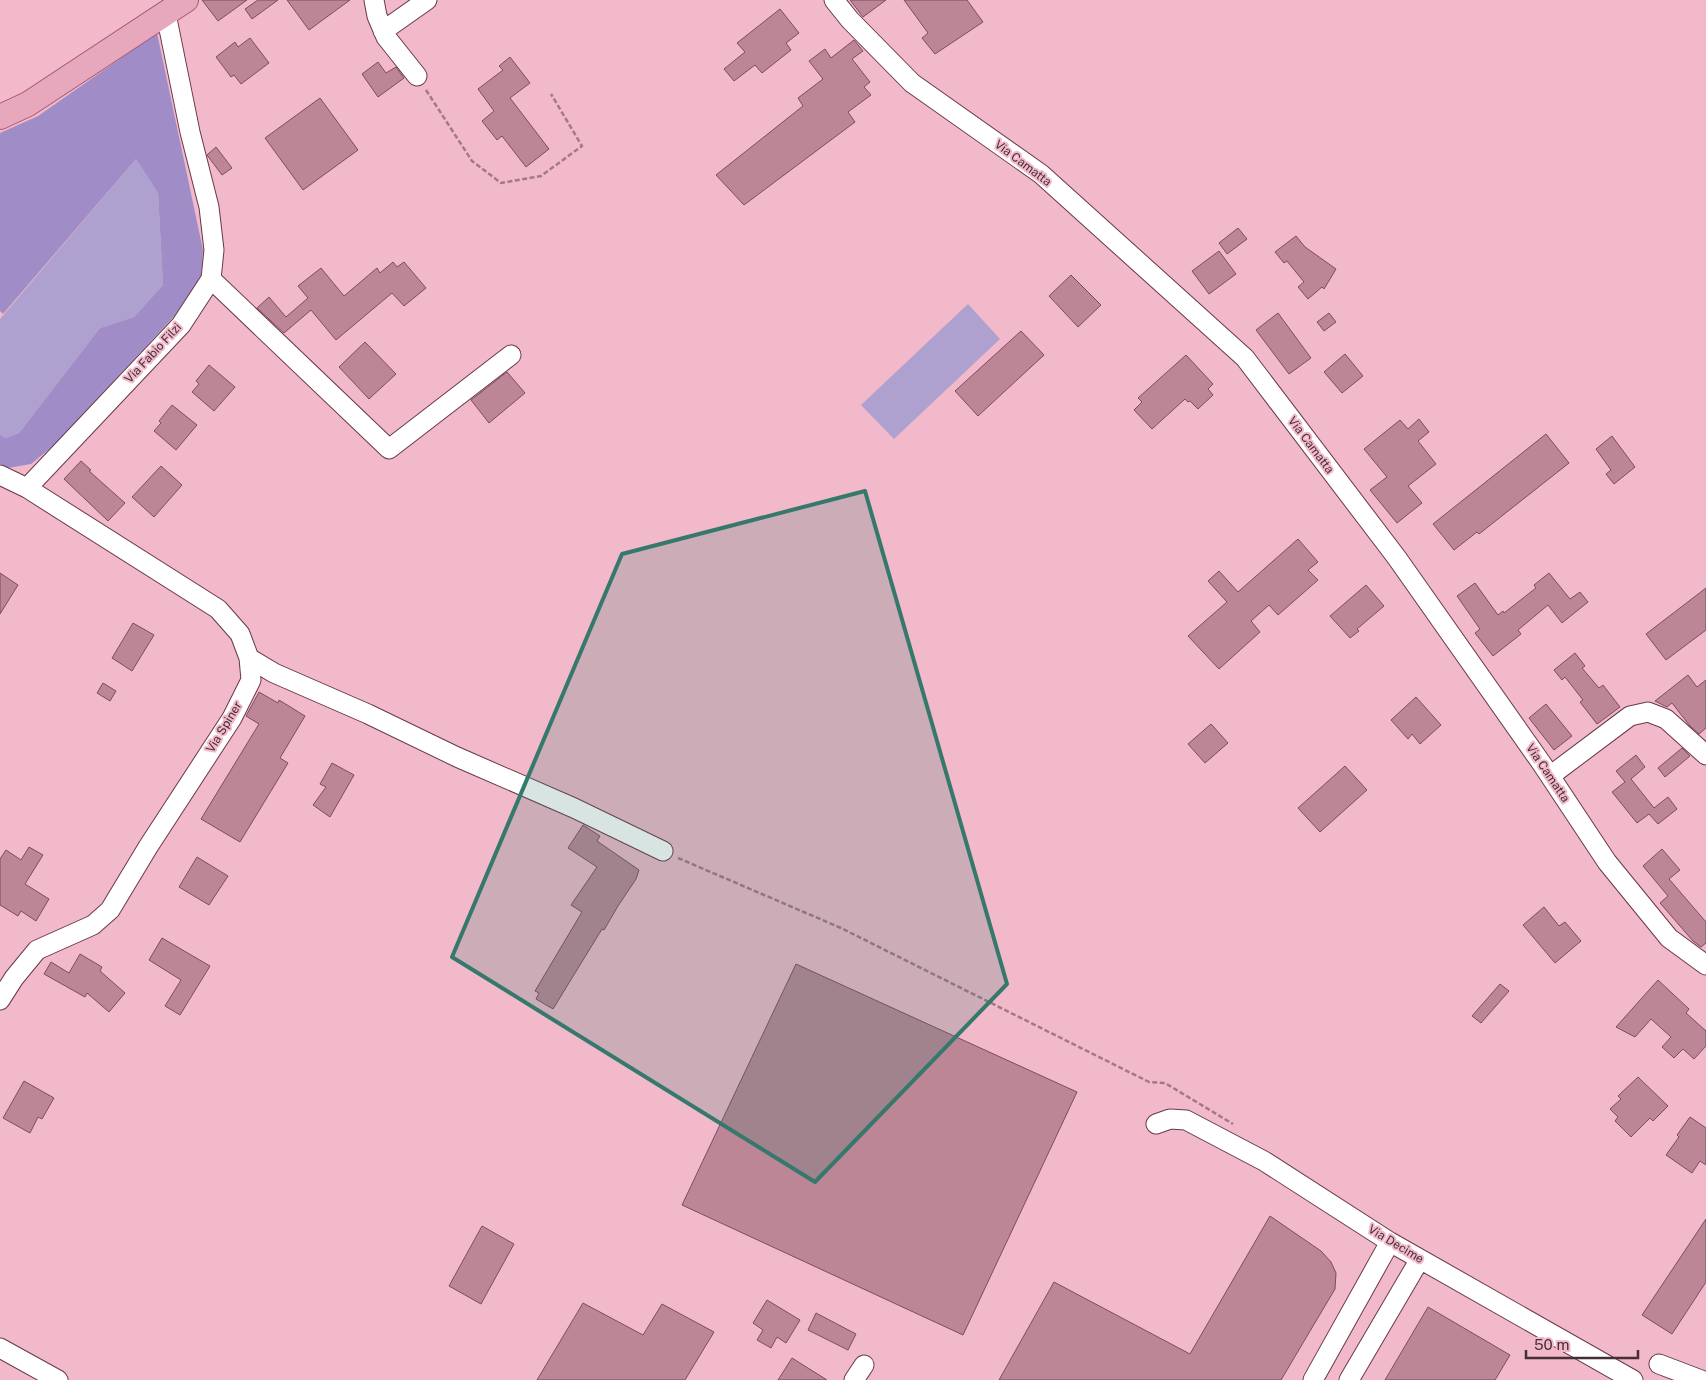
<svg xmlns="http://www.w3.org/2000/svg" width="1706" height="1380" font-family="'Public Sans',sans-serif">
<rect width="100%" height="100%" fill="#f2b9ca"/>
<path fill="#afa1cf" d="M136,159L158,193L163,285L134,317L100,328L19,433L6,438L0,435V319Z
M968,304L1000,339L894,439L861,405Z"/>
<path fill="#a08dc7" d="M157,33L203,250L201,279L178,312L53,446L31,464L8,468L0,464V435L6,438L19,433L100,328L134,317L163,285L158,193L136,159L3,314L0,311V133L38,116Z"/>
<path fill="#bc8697" stroke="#7d4d5d" d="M202,0H247L218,21Z
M258,0H278L252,19L245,9Z
M287,0H350L309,30Z
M850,0H886L863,17Z
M904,0H967L983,22L935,54L922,38L928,33Z
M780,9L799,33L786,43L791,50L762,73L755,65L734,81L724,69L745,52L737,43Z
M250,38L269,63L241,84L234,75L231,77L216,57L235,42L238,47Z
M854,40L863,51L852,59L870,82L864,87L871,95L848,112L855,122L744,205L716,175L803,106L798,98L823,79L809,61L825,49L831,58Z
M510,57L530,83L510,98L549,149L526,167L502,136L497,140L482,121L494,111L478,89L503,70L499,66Z
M378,62L386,73L396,67L404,78L378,97L362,74Z
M320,98L358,150L303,190L265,138Z
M216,147L232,168L222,175L207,155Z
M1238,228L1247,239L1227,254L1219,243Z
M1296,236L1305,247L1336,269L1324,289L1322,287L1308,299L1298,287L1304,282L1287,261L1284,263L1275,252Z
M1219,251L1236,274L1209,294L1192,271Z
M393,262L397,267L404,262L426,288L404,306L392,293L336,340L311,310L284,333L257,308L269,297L286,317L308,298L298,286L321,268L344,296L377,268L380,273Z
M1071,275L1101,305L1078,327L1049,296Z
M1278,313L1311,358L1289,374L1256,330Z
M1329,313L1336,322L1324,331L1317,322Z
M1021,331L1044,355L978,416L955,391Z
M365,342L396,374L369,399L339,367Z
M1345,354L1363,376L1342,393L1324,372Z
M1186,355L1213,384L1208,389L1213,395L1198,409L1190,401L1188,402L1185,399L1152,429L1134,410L1142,402L1138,398Z
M209,365L235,387L214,411L192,392L199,384L196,381Z
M507,372L525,393L489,423L471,400Z
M172,405L197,425L176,450L154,431L161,423L159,421Z
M1419,419L1429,432L1418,441L1436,464L1408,486L1422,503L1397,523L1370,490L1387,477L1364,449L1400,420L1408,429Z
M1546,434L1569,463L1479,534L1477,532L1454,550L1433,524Z
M1612,436L1635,467L1614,484L1606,474L1611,470L1596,449Z
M81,461L91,470L89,471L125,503L108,521L64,479Z
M161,466L182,485L154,517L132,497Z
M1298,539L1318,562L1308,570L1318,580L1278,615L1269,605L1251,621L1260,632L1219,669L1188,636L1227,602L1208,581L1219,571L1238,592Z
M0,573L18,585L0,614Z
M1549,573L1570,599L1580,592L1588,602L1562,623L1548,605L1518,630L1521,634L1493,656L1475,633L1480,629L1457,596L1475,583L1498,615L1503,611L1504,613L1536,588L1534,585Z
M1366,585L1384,606L1357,629L1359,631L1350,638L1330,616Z
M1706,588V630L1666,660L1646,634Z
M133,623L154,635L132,671L112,658Z
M1575,653L1585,666L1582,668L1599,688L1603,685L1620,707L1597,724L1580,702L1583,700L1565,677L1562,680L1554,670Z
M1688,675L1697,687L1706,680V728L1699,734L1690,726L1672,703L1667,707L1655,701Z
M103,683L116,691L110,701L97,693Z
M259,692L278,703L279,700L305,716L280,758L288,763L240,842L201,819L259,724L246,716Z
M1416,697L1441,725L1420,744L1412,734L1408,739L1391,720Z
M1546,704L1572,736L1554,750L1529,718Z
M1211,724L1228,743L1205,763L1188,744Z
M1682,748L1690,756L1665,777L1658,768Z
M1636,755L1645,767L1631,779L1654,808L1668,797L1677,809L1658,824L1649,814L1637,823L1612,792L1625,782L1616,771Z
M332,763L354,775L330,817L313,805L326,787L320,784Z
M1345,766L1367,790L1320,832L1298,808Z
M583,825L600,836L597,841L639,870L636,879L618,906L604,930L602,929L553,1009L536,999L539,993L535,991L582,912L571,905L597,867L568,848Z
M29,847L43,855L25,884L49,899L36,921L21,911L18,916L0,905V859L6,850L21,860Z
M1662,849L1680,870L1669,879L1706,922V943L1701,947L1693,941L1660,903L1668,896L1643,866Z
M197,857L228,876L209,905L179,887Z
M1544,907L1559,926L1565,922L1581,941L1555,963L1523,925Z
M162,938L210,966L180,1015L165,1006L181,980L149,960Z
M80,954L102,967L100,971L125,993L109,1012L87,993L85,997L44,974L51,962L69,973Z
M796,964L1077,1092L963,1335L682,1205Z
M1658,980L1689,1009L1686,1013L1706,1031V1046L1694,1059L1683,1049L1674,1058L1662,1047L1671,1037L1651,1019L1635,1037L1616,1027Z
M1500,984L1509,991L1481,1023L1472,1016Z
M1638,1077L1668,1106L1653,1121L1650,1118L1631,1137L1615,1121L1618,1117L1610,1109L1621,1099L1618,1096Z
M24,1081L54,1098L42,1119L38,1117L30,1133L3,1118Z
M1690,1117L1706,1128V1165L1700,1161L1692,1173L1666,1155L1679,1137L1677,1135Z
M1270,1216L1321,1251L1331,1262L1336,1273L1335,1289L1281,1380H999L1054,1282L1190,1354Z
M1706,1219V1282L1672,1334L1642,1315Z
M482,1226L514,1244L481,1304L449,1286Z
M767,1300L800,1320L786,1343L777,1337L771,1348L757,1340L763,1330L753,1323Z
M583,1303L643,1335L662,1304L714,1332L685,1380H537Z
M1428,1307L1510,1355L1495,1380H1385Z
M816,1313L856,1334L848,1350L808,1330Z
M792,1358L827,1380H778Z"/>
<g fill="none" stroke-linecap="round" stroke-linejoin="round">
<defs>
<path id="minor" d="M374,0L377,16L386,37L417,76
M834,0L850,20L912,83L1041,174L1245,358L1397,558L1542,764L1607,862L1669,938L1706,965
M383,31L427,0
M211,279L389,449L511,355
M0,475L27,488L218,609L240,634L249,658L251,680L232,718L148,847L110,910L93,925L37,950L14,978L0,1000
M27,488L181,325L211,279L214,250L209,207L190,132L166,14
M249,658L274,673L368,714L457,757L574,808L663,851
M1550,776L1630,716L1648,712L1666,719L1706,755
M1156,1124L1170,1119L1186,1120L1264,1161L1390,1242L1633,1380
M0,1348L58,1380
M1659,1364L1701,1380
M854,1380L864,1365
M1313,1380L1390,1242
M1349,1380L1420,1259"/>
<path id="major" d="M0,117L28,104L186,0"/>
</defs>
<use href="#minor" stroke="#683949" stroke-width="21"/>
<use href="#major" stroke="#a45872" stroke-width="26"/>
<path stroke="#a27986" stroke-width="2.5" stroke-dasharray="5 2.5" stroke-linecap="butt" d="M426,90L472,161L501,183L541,176L582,146L551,94
M678,858L841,928L1149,1082L1165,1083L1233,1124"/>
<use href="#minor" stroke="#fff" stroke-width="19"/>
<use href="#major" stroke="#e7a8be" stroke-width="24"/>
</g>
<path fill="#36796c" fill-opacity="0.2" stroke="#36796c" stroke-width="4" stroke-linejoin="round" d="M865,491L1007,984L815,1182L452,957L622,554Z"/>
<g text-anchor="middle" stroke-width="4" stroke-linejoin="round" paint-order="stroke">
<g font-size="12" fill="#452f36" stroke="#f2b9ca">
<text transform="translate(1023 163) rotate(37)" y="4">Via Camatta</text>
<text transform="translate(153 353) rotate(-47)" y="4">Via Fabio Filzi</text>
<text transform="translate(1311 445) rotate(53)" y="4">Via Camatta</text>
<text transform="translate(224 727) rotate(-59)" y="4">Via Spiner</text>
<text transform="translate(1548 773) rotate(56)" y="4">Via Camatta</text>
<text transform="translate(1396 1244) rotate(31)" y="4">Via Decime</text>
</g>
</g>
<path d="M1526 1350v8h112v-8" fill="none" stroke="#452f36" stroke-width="2.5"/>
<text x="1534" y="1350" font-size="15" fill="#452f36" stroke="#f2b9ca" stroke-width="4" paint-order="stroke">50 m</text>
</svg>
